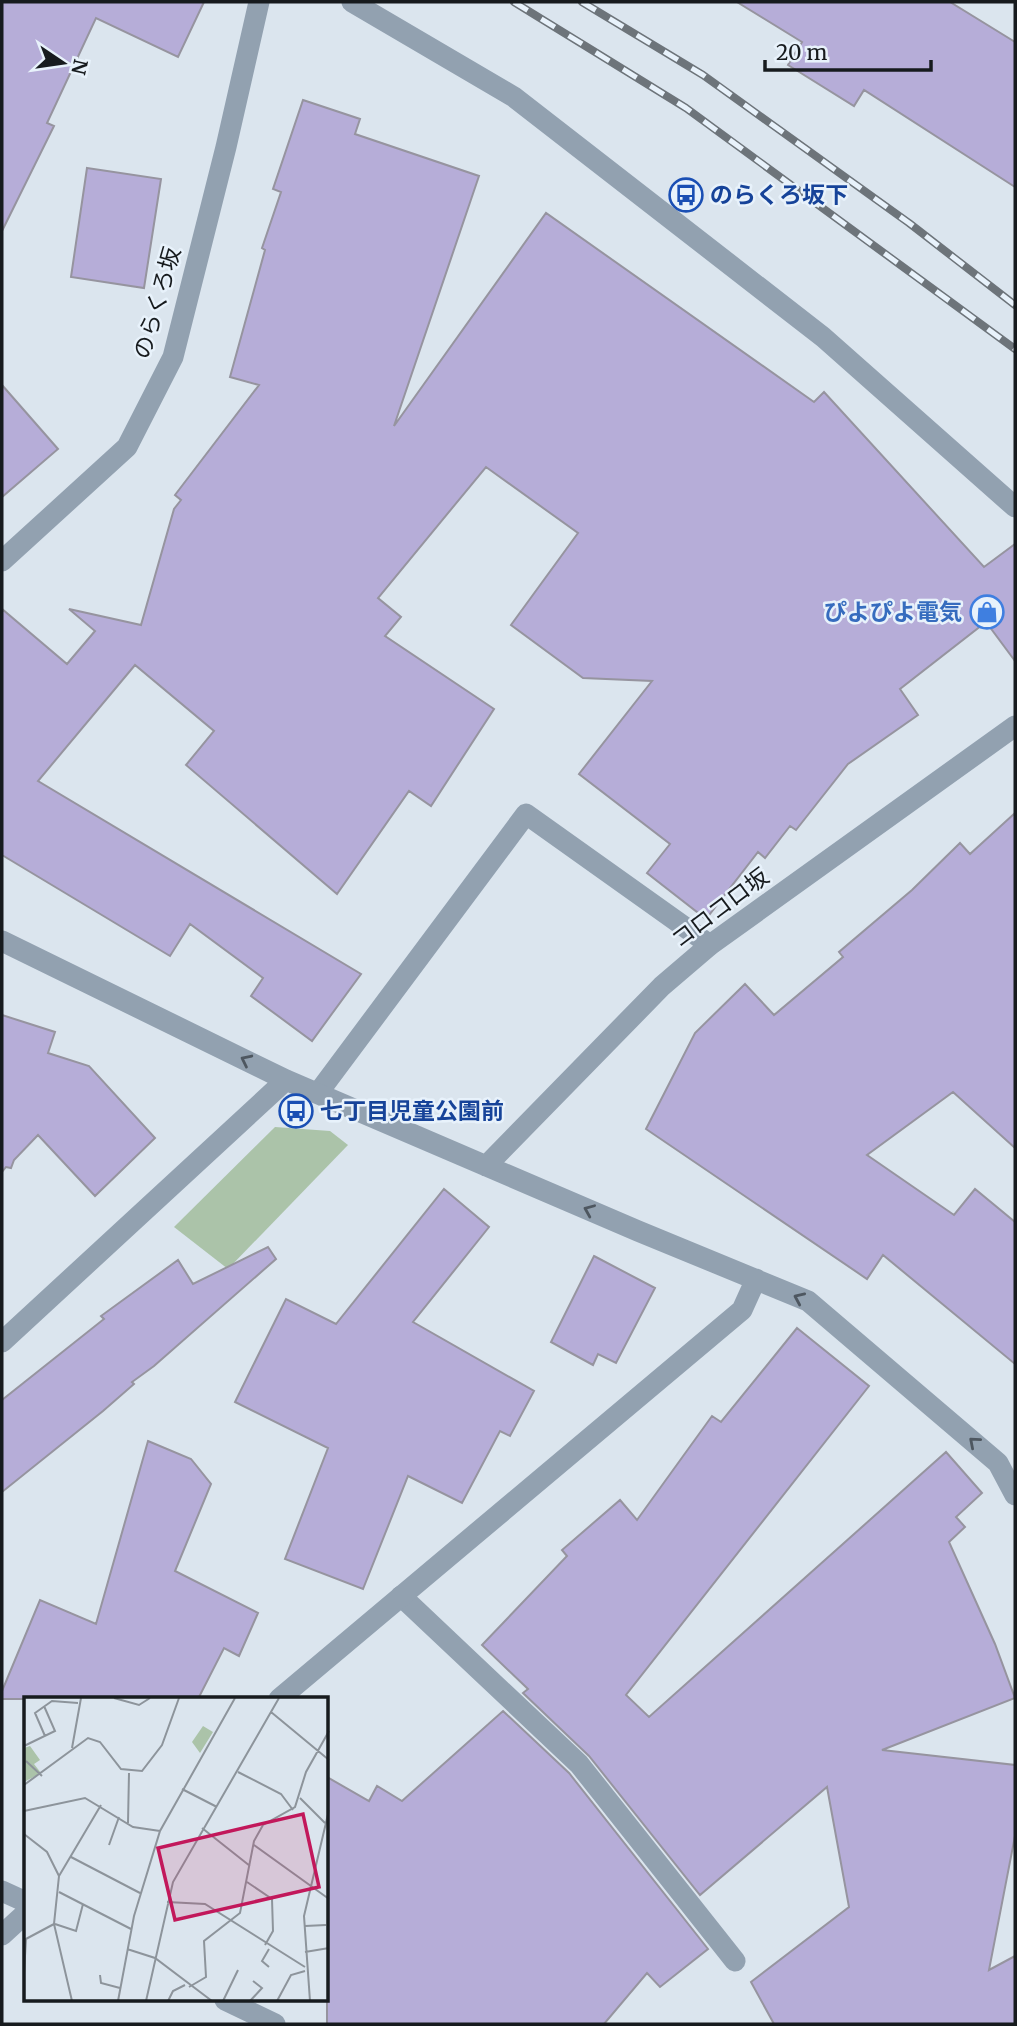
<svg xmlns="http://www.w3.org/2000/svg" width="1017" height="2026" font-family="Merriweather,'Noto Sans JP',serif">
<rect width="100%" height="100%" fill="#dbe5ee"/>
<path fill="#abc3a9" d="M275,1127L330,1131L348,1145L228,1269L174,1227Z"/>
<path fill="#b6add8" stroke="#96949f" stroke-width="2" d="M2,2H204L178,57L96,18L47,123L54,126L2,231Z
M737,2H950L1015,42V187L864,90L854,106L788,65L802,42Z
M303,100L360,119L355,134L479,176L394,426L546,213L814,402L824,392L984,567L1015,544V661L986,622L900,689L918,715L848,764L796,830L790,826L765,858L758,852L706,919L647,873L670,844L579,774L652,681L583,678L511,625L578,533L486,467L378,598L401,617L385,636L494,709L431,806L409,791L337,894L186,765L214,731L135,665L38,781L361,974L312,1041L251,996L263,978L190,924L170,956L2,855V609L67,664L95,631L69,609L141,625L174,509L181,500L175,495L259,385L230,377L265,250L262,248L281,192L273,189Z
M87,168L161,179L144,288L71,277Z
M2,385L58,449L2,497Z
M1015,813V1148L953,1092L867,1155L954,1215L975,1189L1015,1222V1364L883,1255L867,1279L646,1129L695,1033L745,984L774,1015L843,957L839,952L912,890L960,843L970,854Z
M2,1015L55,1032L48,1053L89,1066L155,1138L95,1196L38,1135L14,1160L11,1168L6,1167L2,1172Z
M444,1189L489,1227L413,1322L534,1391L510,1436L500,1431L462,1503L408,1476L363,1589L285,1559L328,1448L235,1402L286,1299L336,1324Z
M268,1247L276,1259L154,1366L132,1382L134,1384L103,1411L2,1492V1400L104,1319L101,1316L178,1260L193,1284Z
M594,1256L655,1288L616,1363L598,1354L593,1365L551,1342Z
M797,1328L869,1386L626,1695L649,1717L946,1452L982,1493L956,1517L965,1527L949,1542L995,1644L1015,1698L882,1750L1015,1765V1836L989,1970L1015,1956V2024H774L751,1982L849,1907L827,1787L700,1895L589,1756L523,1693L528,1689L482,1645L567,1556L562,1550L620,1500L637,1520L712,1416L721,1422Z
M148,1441L191,1459L211,1484L175,1571L258,1613L239,1656L224,1648L198,1699H2V1691L40,1600L96,1624Z
M503,1711L569,1773L708,1949L660,1987L647,1973L604,2024H327V1777L369,1801L377,1786L402,1801Z"/>
<g fill="none" stroke-linecap="round" stroke-linejoin="round">
<path stroke="#92a1b0" stroke-width="21" d="M318,1093L526,814L710,945
M401,1596L579,1764L735,1961"/>
<path stroke="#92a1b0" stroke-width="21" d="M352,2L514,97L823,337L1015,507
M2,561L127,447L173,357L226,147L259,2
M2,941L286,1080L638,1231L808,1301L998,1463L1015,1495
M486,1166L662,986L710,945L1015,726
M2,1342L286,1080
M279,1699L742,1310L756,1279
M2,1891L26,1902
M2,1935L26,1913
M225,2000L275,2024"/>
<defs>
<path id="rail" d="M514,2L686,108L1015,349
M582,2L703,75L909,223L1015,305"/>
</defs>
<use href="#rail" stroke="#6d747a" stroke-width="8"/>
<use href="#rail" stroke="#e8f2fb" stroke-width="5" stroke-dasharray="16" stroke-linecap="butt"/>
</g>
<defs><path id="oneway-chevron" d="M-2-3.5L2.5 0L-2 3.5" fill="none" stroke-width="1.6" stroke-linecap="round" stroke-linejoin="round" transform="scale(1.75)"/></defs>
<g stroke="#4e5760">
<use href="#oneway-chevron" transform="translate(246 1060) rotate(-154)"/>
<use href="#oneway-chevron" transform="translate(589 1210) rotate(-157)"/>
<use href="#oneway-chevron" transform="translate(799 1298) rotate(-156)"/>
<use href="#oneway-chevron" transform="translate(974 1442) rotate(-139)"/>
</g>
<defs>
<symbol id="bus-ring" viewBox="-11 -11 22 22"><circle r="9.5" fill="#e8f2fb" stroke="#1a4fb4" stroke-width="1.5"/><path d="M-5-6H5V4H4V6H2V4H-2V6H-4V4H-5ZM-3.5-4V0h7V-4ZM-3.5 1.2v1.5H-2V1.2ZM2 1.2v1.5H3.5V1.2Z" fill="#1a4fb4"/></symbol>
<symbol id="shop-ring" viewBox="-11 -11 22 22"><circle r="9.5" fill="#e8f2fb" stroke="#3f7fe0" stroke-width="1.5"/><path d="M-5-2.5h2.3a2.7 3.5 0 0 1 5.4 0H5L5.5 6h-11ZM-1.5-2.5h3a1.5 2.3 0 0 0-3 0Z" fill="#3f7fe0"/></symbol>
</defs>
<g fill-rule="evenodd">
<use href="#bus-ring" x="667" y="176" width="38" height="38"/>
<use href="#shop-ring" x="968" y="593" width="38" height="38"/>
<use href="#bus-ring" x="277" y="1092" width="38" height="38"/>
</g>
<g text-anchor="middle" stroke-width="5" stroke-linejoin="round" paint-order="stroke">
<g font-size="23" font-weight="bold" fill="#164399" stroke="#e8f2fb" text-anchor="start">
<text x="710" y="203">のらくろ坂下</text>
<text x="320" y="1119">七丁目児童公園前</text>
</g>
<g font-size="23" fill="#171b1e" stroke="#e8f2fb">
<text transform="translate(157 303) rotate(-74)" y="8">のらくろ坂</text>
<text transform="translate(720 908) rotate(-37)" y="8">コロコロ坂</text>
</g>
<g font-size="23" font-weight="bold" fill="#366cbe" stroke="#e8f2fb" text-anchor="end">
<text x="962" y="620">ぴよぴよ電気</text>
</g>
</g>
<g transform="translate(24 1697)">
<rect width="304" height="304" fill="#dbe5ee"/>
<path d="M179,29L189,35L176,56L168,45ZM6,49L16,63L10,67L17,76L0,85V51Z" fill="#abc3a9"/>
<path fill="none" stroke="#8d949b" stroke-width="2" d="M90,1L115,8L126,1M247,15L305,63M21,39L11,16L28,4L54,6M0,49L31,34L20,9M48,51L57,1M2,64L18,79M214,75L257,97L269,113M0,88L64,41L76,45L97,72L118,74L138,48L155,1M158,92L193,110M276,101L301,126M0,114L61,101L109,130L136,134M104,126L105,76M178,131L226,169M0,137L23,155L35,179L30,227L48,304M85,148L95,120M230,148L305,202M47,160L116,196M35,179L77,108M223,185L248,202L249,234L241,248M35,195L107,232M143,205L181,207L281,270M31,227L52,234L59,207M281,229L302,228M0,243L30,227M103,252L131,261L188,304M281,255L305,251M245,270L238,264L245,252M0,276L2,242M76,278L77,286L96,291M165,290L182,280L180,244L216,216L230,144L239,128L271,110L282,75L305,34M94,304L110,219L136,134L211,1M122,304L149,185L255,1M144,304L149,294L161,288M199,304L214,273M226,304L238,291L229,284M253,304L267,278L281,274M286,304L280,219L305,113"/>
<path fill="#c2185b" fill-opacity="0.15" stroke="#c2185b" stroke-width="3.5" d="M279,117L295,190L151,223L134,151Z"/>
<rect width="304" height="304" fill="none" stroke="#171b1e" stroke-width="3.5"/>
</g>
<rect width="1017" height="2026" fill="none" stroke="#171b1e" stroke-width="7"/>
<g transform="translate(63 63) rotate(103)" stroke="#e8f2fb" stroke-width="5" paint-order="stroke">
<path d="M0-5L12 26L0 18L-12 26Z" fill="#171b1e"/>
<text y="-10" font-size="19" font-weight="bold" text-anchor="middle" fill="#171b1e">N</text>
</g>
<path d="M765 60v10h166v-10" fill="none" stroke="#171b1e" stroke-width="3.5"/>
<text x="776" y="60" font-size="21" fill="#171b1e" stroke="#e8f2fb" stroke-width="5" paint-order="stroke">20 m</text>
</svg>
